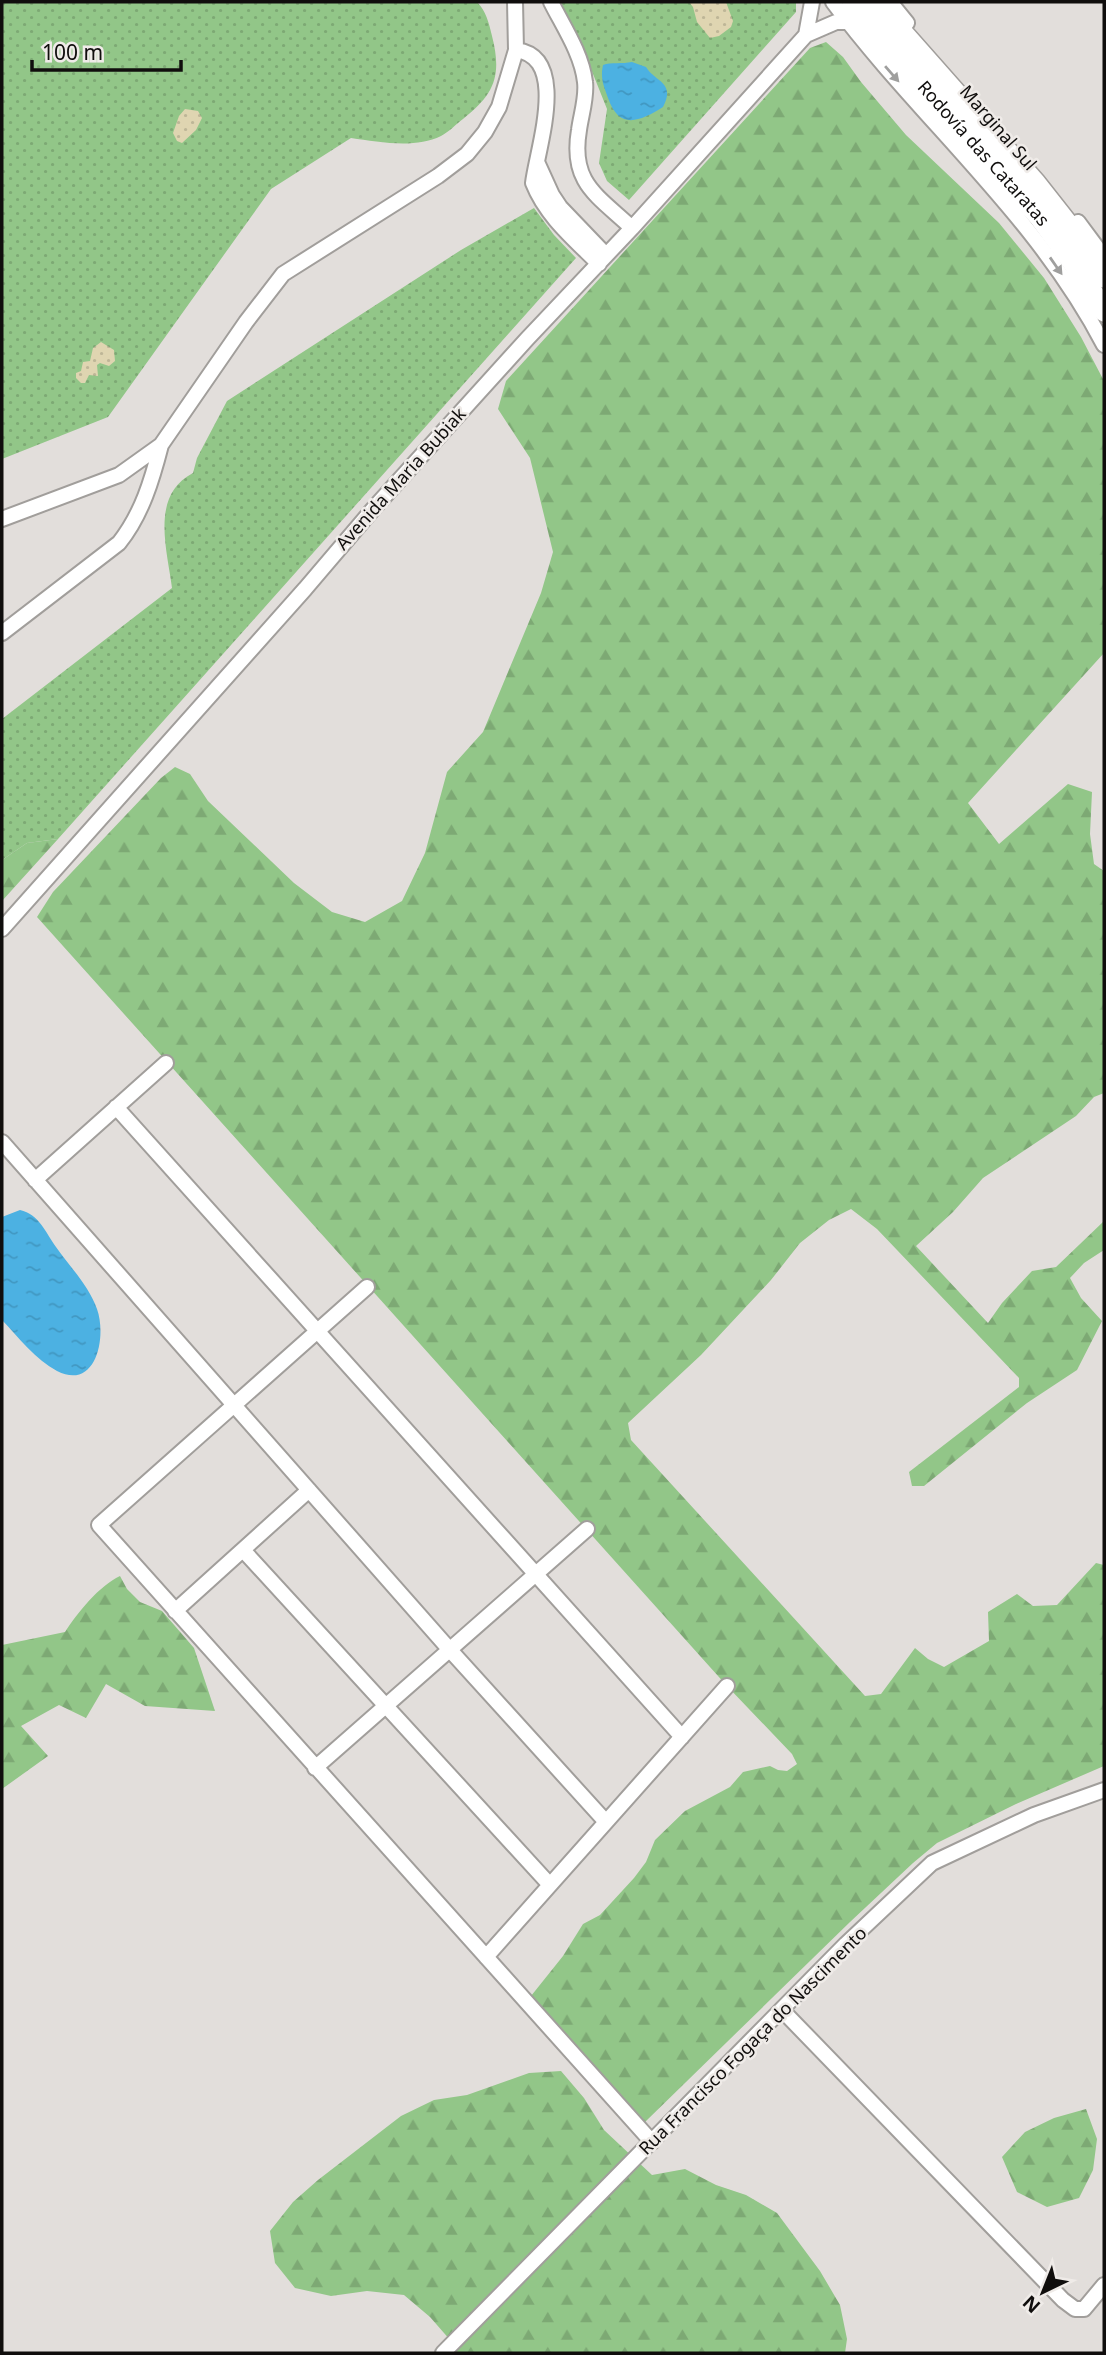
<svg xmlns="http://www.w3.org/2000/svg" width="1106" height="2355" font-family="'Noto Sans',sans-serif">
<defs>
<pattern id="grass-dots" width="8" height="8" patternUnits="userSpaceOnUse" patternTransform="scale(1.75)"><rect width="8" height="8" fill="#92c688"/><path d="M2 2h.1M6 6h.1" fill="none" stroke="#7da974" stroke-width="1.8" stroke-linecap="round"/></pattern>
<pattern id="forest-firs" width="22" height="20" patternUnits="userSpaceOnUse" patternTransform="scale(1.75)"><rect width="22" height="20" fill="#92c688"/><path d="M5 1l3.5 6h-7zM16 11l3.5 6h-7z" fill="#7da974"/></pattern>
<pattern id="sand-dots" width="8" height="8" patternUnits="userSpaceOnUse" patternTransform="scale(1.75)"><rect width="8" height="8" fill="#dfd5b1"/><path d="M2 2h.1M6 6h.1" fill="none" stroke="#beb697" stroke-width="1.8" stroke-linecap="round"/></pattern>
<pattern id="water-ripples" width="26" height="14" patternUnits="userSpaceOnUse" patternTransform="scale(1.75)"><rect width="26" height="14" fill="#4cb1e2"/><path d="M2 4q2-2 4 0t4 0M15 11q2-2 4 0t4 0" fill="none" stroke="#4197c1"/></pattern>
</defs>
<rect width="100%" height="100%" fill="#e2dedb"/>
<path fill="url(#grass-dots)" d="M2,2H477C486,11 489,23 492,36C502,75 495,94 463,119C456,124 449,132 441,136C415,149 379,142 351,138L271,189L108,417L2,459Z
M559,2H796V12L629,200L607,181L599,163L607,109L587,59Z
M534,208L554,235L576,258L58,839L27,843L2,860V719L172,588C167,549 150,495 193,473L197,458L227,401L461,250Z"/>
<path fill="url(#forest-firs)" d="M826,42L843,57L861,82L906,135L999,223L1044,278L1081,337L1104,381V653L968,803L999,844L1068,784L1092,792L1090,834L1094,864L1104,871V1093L1094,1097L1076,1116L983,1178L953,1212L916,1246L988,1323L1002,1303L1032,1271L1056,1267L1104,1221V1250L1084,1263L1070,1278L1081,1298L1102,1321L1077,1370L1027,1403L924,1486H912L909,1472L1019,1387V1378L877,1229L851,1209L829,1220L800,1243L771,1280L701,1355L628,1423L631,1440L865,1696L881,1694L915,1648L928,1659L944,1667L989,1641L988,1612L1017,1594L1033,1606L1057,1605L1096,1563L1104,1565V1766L1016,1804L937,1843L913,1863L850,1922L645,2122L531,1996L563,1956L583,1924L600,1915L634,1878L646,1862L655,1840L685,1811L730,1787L743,1772L770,1766L778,1770L787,1771L797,1764L792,1754L727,1686L37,917L53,892L161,778L175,767L190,774L208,801L294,883L332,912L365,922L402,901L425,853L447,772L483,732L541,593L553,552L530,458L498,409L506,381L810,48Z
M58,839L2,901V860L27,843Z
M120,1576L127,1589L140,1602L162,1611L194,1648L215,1711L145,1706L106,1684L86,1718L59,1705L21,1726L48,1756L2,1789V1645L65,1632C78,1612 99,1586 120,1576Z
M561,2071L584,2098L604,2130L652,2175L685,2169L716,2185L746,2195L777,2213L820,2271L840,2305L847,2339L845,2353H451V2341L430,2317L404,2295L367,2291L331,2296L295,2288L275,2263L270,2231L293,2202L318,2180L401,2116L434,2100L467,2095L529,2073Z
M1086,2109L1097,2139L1093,2170L1079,2198L1047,2207L1017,2192L1002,2157L1025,2132L1054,2118Z"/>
<path fill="url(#sand-dots)" d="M689,2H726L733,21L731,27L719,36L710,38L697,22L693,7Z
M185,109L198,111L202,118L196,130L182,143L177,141L173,133L179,116Z
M101,342L114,350L115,361L109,366L100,363L97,365L98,376L89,375L85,383H81L76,378V373L81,371L83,362L90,361L93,348Z"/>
<path fill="url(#water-ripples)" d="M632,62L646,67C655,82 676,82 663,107C639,122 619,130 608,98C604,86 600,79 603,65C611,62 622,64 632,62Z
M20,1210C39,1214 46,1233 56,1247C70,1267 89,1286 97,1309C107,1337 96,1391 57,1371C36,1360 18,1337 2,1320V1217Z"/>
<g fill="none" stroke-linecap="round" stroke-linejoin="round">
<defs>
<path id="minor" d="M551,2C563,26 582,54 585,82C587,97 581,115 579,130C570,183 597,195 632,228
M833,2C920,119 1036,214 1104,345
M890,2L907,23
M806,35L812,2
M516,50C570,57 537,149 533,183C546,216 574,239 599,264
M537,162L552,195L560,207L606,255
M1078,222L1104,257
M2,519L119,475L161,445L246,322L283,274L438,176L467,154L485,132L499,107L516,50L515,2
M2,633L119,543C142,514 152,480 161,445
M2,929L305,589L374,508L527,339L632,228L806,35L836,22H848
M116,1107L682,1737
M2,1142L450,1650L606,1822
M35,1180L166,1063
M367,1287L99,1525L652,2142
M243,1550L550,1885
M175,1611L309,1490
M315,1768L587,1529
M486,1957L727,1686
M782,2010L1063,2300L1075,2309H1084L1104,2285
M443,2353L846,1944L932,1863L1034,1815L1104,1790"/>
<g id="highway">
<path id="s1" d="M853,2L890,49L1040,217L1073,262L1104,311"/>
<path d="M875,2L1035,183L1072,230L1104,277"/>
</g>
</defs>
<use href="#minor" stroke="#a19e9b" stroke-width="18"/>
<use href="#highway" stroke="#a19e9b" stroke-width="24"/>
<use href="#minor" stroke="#fff" stroke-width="14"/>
<use href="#highway" stroke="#fff" stroke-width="21"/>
</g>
<defs><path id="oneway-solid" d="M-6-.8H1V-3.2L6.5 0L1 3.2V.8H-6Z" transform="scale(1.75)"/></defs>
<g fill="#9f9f9e">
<use href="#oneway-solid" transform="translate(892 74) rotate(49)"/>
<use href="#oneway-solid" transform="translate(1056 266) rotate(55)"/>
</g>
<g text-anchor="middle" stroke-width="5" stroke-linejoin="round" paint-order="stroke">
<g font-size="18" fill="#100e0d" stroke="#efebe8">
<text transform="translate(998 128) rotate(49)" y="6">Marginal Sul</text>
<text dy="6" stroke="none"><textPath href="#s1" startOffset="200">Rodovía das Cataratas</textPath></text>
<text transform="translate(401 479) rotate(-48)" y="6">Avenida Maria Bubiak</text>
<text transform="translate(753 2041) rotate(-45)" y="6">Rua Francisco Fogaça do Nascimento</text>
</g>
</g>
<rect width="1106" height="2355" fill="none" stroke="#100e0d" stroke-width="7"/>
<g transform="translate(1043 2292) rotate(223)" stroke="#efebe8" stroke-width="5" paint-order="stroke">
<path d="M0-5L12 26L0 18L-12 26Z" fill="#100e0d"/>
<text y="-10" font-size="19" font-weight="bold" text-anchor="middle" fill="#100e0d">N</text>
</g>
<path d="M32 60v10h149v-10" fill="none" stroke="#100e0d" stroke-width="3.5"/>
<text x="42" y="60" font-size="21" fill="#100e0d" stroke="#efebe8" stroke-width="5" paint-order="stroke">100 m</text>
</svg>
